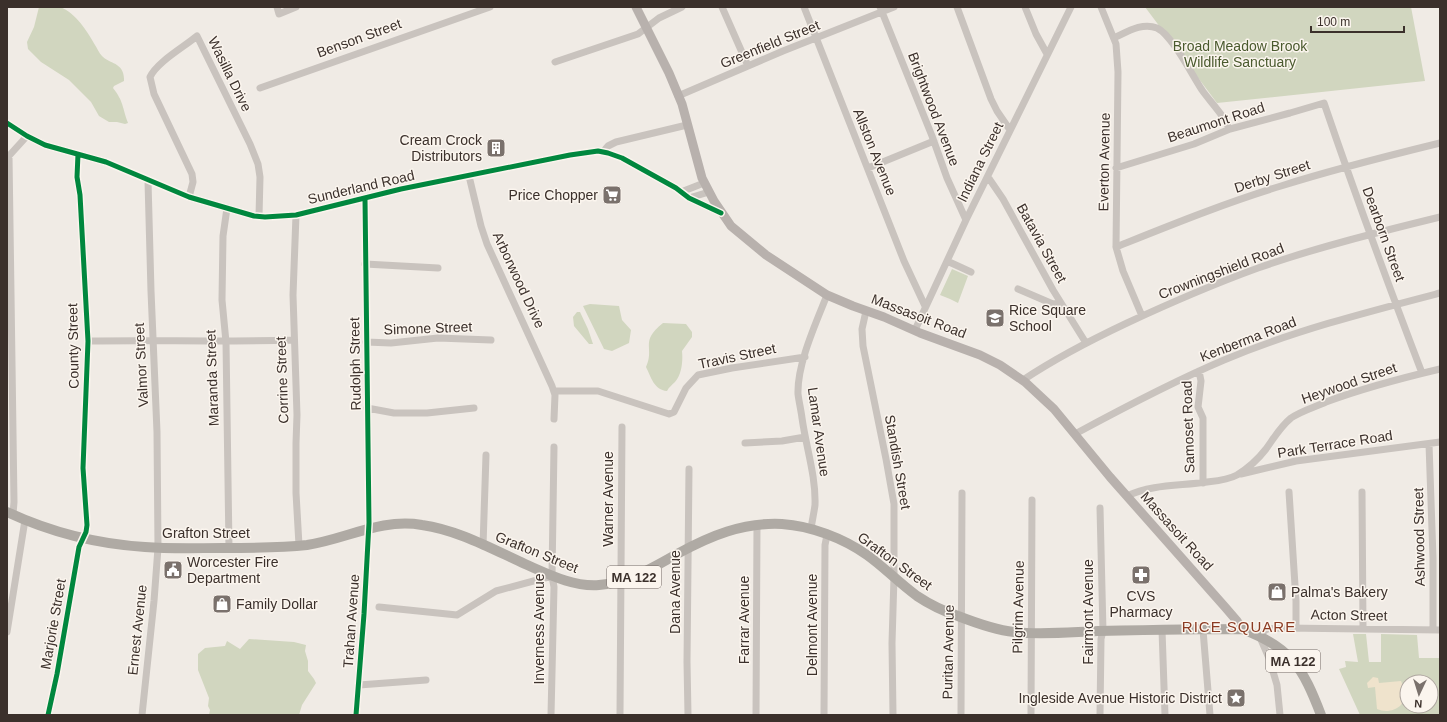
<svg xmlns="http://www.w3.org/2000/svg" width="1447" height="722" font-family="Helvetica,sans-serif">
<rect width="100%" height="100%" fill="#f0ebe5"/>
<path fill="#d1d6bf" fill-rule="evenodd" d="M39,7C45,7 54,5 60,7C76,13 87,31 95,45C97,48 99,53 102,56C109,64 125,62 124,81L114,86L113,88C124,102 122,107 128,123L125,124L117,122H109L99,116L91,102L69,80L41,62L28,49L27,42L34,27Z
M1145,7H1411L1425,81L1217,103Z
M952,269L968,276L958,303L950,299L940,295Z
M590,304L619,306L622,320L631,330L629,343L612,351L604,349L583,306Z
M577,312H580L588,329L593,344H589L574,326L573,317Z
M663,323L686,324L692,332V337L682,351C683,360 682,374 675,382C672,385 669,387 667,391C654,390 651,377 646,367C655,347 639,342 663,323Z
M1353,634H1366L1369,662H1381V634L1417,635L1419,658H1440V715H1360L1339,669L1346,667L1345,661L1358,662ZM1407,682H1431V706H1407Z
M249,639L294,642L306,645L305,651L308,661V671L314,679L316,683L302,705L299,715H209L210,710L208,706L209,698L198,670V654L205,648L225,646L227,641L240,649Z"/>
<path fill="#efe3cc" d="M1373,677L1378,678L1379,683L1401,681C1402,684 1404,687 1405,690C1408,707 1390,715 1377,709L1375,687L1368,688L1367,683Z"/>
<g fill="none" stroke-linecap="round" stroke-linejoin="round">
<path stroke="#c9c3be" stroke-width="7" d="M277,7L279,14L296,7
M722,7L748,66
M804,7L904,261L925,306
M880,7L932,136L947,178L966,220
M957,7L991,99L997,111L1010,130
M1025,7L1036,34L1047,54
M1101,7L1116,44L1118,72L1116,247L1123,271L1142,316
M1114,38C1127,32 1142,22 1157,28C1172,35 1192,75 1202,90C1207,98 1230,122 1228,129
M555,62L638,34L659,18L682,7
M260,88L490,7
M678,96L783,51L894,7
M7,123L27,136L45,145L106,162L189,197L254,216L265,217L296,215L401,189L570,155L598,151L608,153L622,158L676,188L689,198L721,213
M603,152L608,146L616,142L687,125
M9,156L14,502L13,514
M7,158L27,136
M868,168L934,141
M1116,168L1194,144L1230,129L1290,113L1324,103C1355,194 1388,284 1422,373
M469,176L481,226L487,244L552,386L555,395L554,419
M988,177L1003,199L1053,290L1086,343
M681,192L704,183
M189,197L193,182L192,174L154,94L150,77C157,62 184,47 197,36L250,144L258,164L260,177L259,216
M689,198L709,192
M227,208L223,236L222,300L226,342L229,548
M296,215L293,295L297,415L296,443V493L299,545
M1116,247C1171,225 1225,203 1281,186C1334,169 1387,156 1440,143
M947,261L971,272
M365,264L438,268
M1018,289L1053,304L1061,303
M866,311L862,329L863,346L886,459L894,504V577L892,643L893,715
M915,330L966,220L1071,7
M88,341C156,340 225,342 294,340
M366,342L391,343L438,338L491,340
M1199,371L1201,381L1198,407L1203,418V483
M1023,380C1056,358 1091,340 1127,323C1170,303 1214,284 1258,268C1318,247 1379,232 1440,217
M554,391H598L669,414L674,412L686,388L698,375L732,368L805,357
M367,408L394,413H427L474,408
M1075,434C1123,408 1172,382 1224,360C1293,331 1367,312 1440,293
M745,443L782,441L805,437
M1429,444L1433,558V630
M1241,474L1296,461L1440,442
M1289,492L1296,601V627
M1362,492L1363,628
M1127,496C1152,484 1180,486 1207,482C1216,481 1228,480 1237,475C1247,469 1259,458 1266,449C1274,438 1280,427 1291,418C1301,411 1315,407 1326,402C1363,388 1402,378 1440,369
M1100,508L1103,631L1101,639L1100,715
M811,529C812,521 814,513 815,505C816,476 806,447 802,418C801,410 799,402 798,394C797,364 816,323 827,295
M483,546L486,455
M379,607L457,615L496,591L552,576
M1162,630L1165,715
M1203,630L1210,715
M7,632L25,520
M359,685L426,680
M48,715L57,674L79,547L86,532L87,525L83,468L88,341L80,195L77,177L78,154
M142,715L154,601L158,548L157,432L151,291L148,181
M356,715L364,614L369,523L365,199
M551,715L554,587L552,576L554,447
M620,715L622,427
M688,715L687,662L689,469
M756,715L757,525
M824,715L825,545L827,535
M961,715L962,493
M1031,715L1032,500
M1280,715L1277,685L1269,658L1259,635L1267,629L1285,628L1440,630"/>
<path stroke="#b8b1ad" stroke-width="9" d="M636,7L669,73L682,104L702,178L714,201L731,226L766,255L827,295L853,306L884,317L920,333L980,355L1000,365L1025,382L1054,409L1110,477L1225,607L1237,621L1242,629"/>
<path stroke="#afaaa4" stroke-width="10" d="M7,512C50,532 97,544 145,547C171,549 197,548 223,548C251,548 280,548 307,545C347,539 380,518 422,525C458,530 492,549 525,564C548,574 573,587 599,585C628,583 652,568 677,554C710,536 743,522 782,524C811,526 843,538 867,555C884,567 899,583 917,596C929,604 943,611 958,616C976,623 995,630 1014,632C1042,635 1071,632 1098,631C1146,630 1194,629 1242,629C1291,647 1303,668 1321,715"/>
<defs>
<path id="cycleway" d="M7,123L27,136L45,145L106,162L189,197L254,216L265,217L296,215L401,189L570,155L598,151L608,153L622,158L676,188L689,198L721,213
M48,715L57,674L79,547L86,532L87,525L83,468L88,341L80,195L77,177L78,154
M356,715L364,614L369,523L365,199"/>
</defs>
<use href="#cycleway" stroke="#fbf5ee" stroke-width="8"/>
<use href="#cycleway" stroke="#00873e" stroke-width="5"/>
</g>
<defs>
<symbol id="building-square" viewBox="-11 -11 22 22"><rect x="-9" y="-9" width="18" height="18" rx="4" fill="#7a716c" stroke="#fbf5ee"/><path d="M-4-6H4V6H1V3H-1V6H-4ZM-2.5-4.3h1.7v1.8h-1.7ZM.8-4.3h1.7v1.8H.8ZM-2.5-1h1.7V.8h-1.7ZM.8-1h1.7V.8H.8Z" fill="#fff"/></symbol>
<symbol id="supermarket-square" viewBox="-11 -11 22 22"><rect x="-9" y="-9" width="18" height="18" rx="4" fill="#7a716c" stroke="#fbf5ee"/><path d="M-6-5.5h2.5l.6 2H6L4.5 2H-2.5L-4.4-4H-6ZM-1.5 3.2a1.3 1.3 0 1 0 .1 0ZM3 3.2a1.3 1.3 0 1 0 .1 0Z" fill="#fff"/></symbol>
<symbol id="school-square" viewBox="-11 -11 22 22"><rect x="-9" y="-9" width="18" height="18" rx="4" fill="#7a716c" stroke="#fbf5ee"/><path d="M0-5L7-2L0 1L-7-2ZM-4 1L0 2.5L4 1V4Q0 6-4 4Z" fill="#fff"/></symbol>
<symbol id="civic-square" viewBox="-11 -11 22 22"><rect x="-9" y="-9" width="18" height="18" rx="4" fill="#7a716c" stroke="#fbf5ee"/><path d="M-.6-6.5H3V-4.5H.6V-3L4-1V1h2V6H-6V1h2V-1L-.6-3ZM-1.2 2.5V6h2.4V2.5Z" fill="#fff"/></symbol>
<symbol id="pharmacy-square" viewBox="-11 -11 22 22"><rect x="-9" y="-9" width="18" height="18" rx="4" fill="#7a716c" stroke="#fbf5ee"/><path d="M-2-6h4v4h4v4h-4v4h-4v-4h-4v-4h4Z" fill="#fff"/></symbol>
<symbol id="shop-square" viewBox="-11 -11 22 22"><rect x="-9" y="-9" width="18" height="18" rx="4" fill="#7a716c" stroke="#fbf5ee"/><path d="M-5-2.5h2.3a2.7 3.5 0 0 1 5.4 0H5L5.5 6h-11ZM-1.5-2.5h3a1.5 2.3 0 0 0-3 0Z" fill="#fff"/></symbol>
<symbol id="sight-square" viewBox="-11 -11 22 22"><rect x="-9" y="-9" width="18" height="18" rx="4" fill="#7a716c" stroke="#fbf5ee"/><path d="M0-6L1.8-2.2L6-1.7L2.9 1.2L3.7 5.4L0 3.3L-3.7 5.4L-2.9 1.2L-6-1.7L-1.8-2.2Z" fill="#fff"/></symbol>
</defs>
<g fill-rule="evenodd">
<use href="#building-square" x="485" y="137" width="22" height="22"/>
<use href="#supermarket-square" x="601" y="184" width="22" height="22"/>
<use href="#school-square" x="984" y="307" width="22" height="22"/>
<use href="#civic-square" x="162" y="559" width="22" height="22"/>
<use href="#pharmacy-square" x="1130" y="564" width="22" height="22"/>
<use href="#shop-square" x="1266" y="581" width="22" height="22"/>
<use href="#shop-square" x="211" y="593" width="22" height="22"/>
<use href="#sight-square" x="1225" y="687" width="22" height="22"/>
</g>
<g text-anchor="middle" stroke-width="3" stroke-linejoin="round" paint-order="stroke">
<g fill="#fbf5ee" stroke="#756b66" stroke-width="1">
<rect x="607" y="566" width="54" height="22" rx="3"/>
<rect x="1266" y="650" width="54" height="22" rx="3"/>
</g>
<g font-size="13" font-weight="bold" fill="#3b302b">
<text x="634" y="582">MA 122</text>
<text x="1293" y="666">MA 122</text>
</g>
<g font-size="14" fill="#3b302b" stroke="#fbf5ee">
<text transform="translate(359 38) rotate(-20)" y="5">Benson Street</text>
<text transform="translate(770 44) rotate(-22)" y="5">Greenfield Street</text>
<text transform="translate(230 74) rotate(64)" y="5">Wasilla Drive</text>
<text transform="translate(934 109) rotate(69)" y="5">Brightwood Avenue</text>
<text transform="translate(1216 122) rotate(-18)" y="5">Beaumont Road</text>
<text transform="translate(875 152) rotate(68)" y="5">Allston Avenue</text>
<text transform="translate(980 162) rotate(-64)" y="5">Indiana Street</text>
<text transform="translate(1104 162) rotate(-89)" y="5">Everton Avenue</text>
<text transform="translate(1272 176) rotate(-18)" y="5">Derby Street</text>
<text transform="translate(361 187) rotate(-13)" y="5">Sunderland Road</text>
<text transform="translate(1384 234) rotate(70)" y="5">Dearborn Street</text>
<text transform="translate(1042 243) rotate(61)" y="5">Batavia Street</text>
<text transform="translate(1221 271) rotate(-21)" y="5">Crowningshield Road</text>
<text transform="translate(519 280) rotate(65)" y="5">Arborwood Drive</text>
<text transform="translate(919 316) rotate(21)" y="5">Massasoit Road</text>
<text transform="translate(428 328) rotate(-2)" y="5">Simone Street</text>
<text transform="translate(1248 339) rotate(-21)" y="5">Kenberma Road</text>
<text transform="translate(73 346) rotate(-91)" y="5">County Street</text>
<text transform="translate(737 356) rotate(-12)" y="5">Travis Street</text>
<text transform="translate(355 364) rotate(-91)" y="5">Rudolph Street</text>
<text transform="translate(141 365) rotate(-93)" y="5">Valmor Street</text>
<text transform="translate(212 378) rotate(-92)" y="5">Maranda Street</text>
<text transform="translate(282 380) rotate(-92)" y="5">Corrine Street</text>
<text transform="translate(1349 383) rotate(-19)" y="5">Heywood Street</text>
<text transform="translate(1188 427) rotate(-92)" y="5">Samoset Road</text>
<text transform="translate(819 432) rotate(82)" y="5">Lamar Avenue</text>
<text transform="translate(1335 444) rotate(-9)" y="5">Park Terrace Road</text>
<text transform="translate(898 462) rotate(80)" y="5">Standish Street</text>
<text transform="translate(608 499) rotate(-90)" y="5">Warner Avenue</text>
<text transform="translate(1177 531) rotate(48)" y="5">Massasoit Road</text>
<text x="206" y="538">Grafton Street</text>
<text transform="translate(1419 537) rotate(-91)" y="5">Ashwood Street</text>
<text transform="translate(537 552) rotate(22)" y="5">Grafton Street</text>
<text transform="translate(895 561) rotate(36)" y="5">Grafton Street</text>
<text transform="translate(675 592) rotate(-90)" y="5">Dana Avenue</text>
<text transform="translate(1018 607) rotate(-89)" y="5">Pilgrim Avenue</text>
<text transform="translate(1088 612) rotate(-90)" y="5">Fairmont Avenue</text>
<text transform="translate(1349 615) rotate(1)" y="5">Acton Street</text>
<text transform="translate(744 620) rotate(-90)" y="5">Farrar Avenue</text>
<text transform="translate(351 621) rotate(-86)" y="5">Trahan Avenue</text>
<text transform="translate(53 624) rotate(-80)" y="5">Marjorie Street</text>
<text transform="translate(812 625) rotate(-90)" y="5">Delmont Avenue</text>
<text transform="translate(539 629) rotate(-90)" y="5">Inverness Avenue</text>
<text transform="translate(137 630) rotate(-84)" y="5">Ernest Avenue</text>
<text transform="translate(948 652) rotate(-89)" y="5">Puritan Avenue</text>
</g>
<g font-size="14" fill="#4a5a2e" stroke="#fbf5ee">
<text x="1240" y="51">Broad Meadow Brook<tspan x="1240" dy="16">Wildlife Sanctuary</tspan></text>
</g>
<g font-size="14" fill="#3b302b" stroke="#fbf5ee" text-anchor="start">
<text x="482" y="145" text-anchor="end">Cream Crock<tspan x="482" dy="16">Distributors</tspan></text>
<text x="598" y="200" text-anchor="end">Price Chopper</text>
<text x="1009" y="315">Rice Square<tspan x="1009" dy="16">School</tspan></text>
<text x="187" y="567">Worcester Fire<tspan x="187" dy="16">Department</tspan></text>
<text x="1291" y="597">Palma's Bakery</text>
<text x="1141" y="601" text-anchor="middle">CVS<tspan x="1141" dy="16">Pharmacy</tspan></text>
<text x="236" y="609">Family Dollar</text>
<text x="1222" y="703" text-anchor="end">Ingleside Avenue Historic District</text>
</g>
<g font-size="15" letter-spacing="1" fill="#8c3b22" stroke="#fbf5ee">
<text x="1239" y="632">RICE SQUARE</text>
</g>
</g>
<rect width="1447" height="722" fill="none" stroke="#3b302b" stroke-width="16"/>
<g transform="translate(1419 694) rotate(184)"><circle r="19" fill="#fbf5ee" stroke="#aea6a0"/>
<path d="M0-3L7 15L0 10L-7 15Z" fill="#7a716c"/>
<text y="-6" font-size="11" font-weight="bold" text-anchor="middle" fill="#3b302b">N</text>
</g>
<path d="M1311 26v6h93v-6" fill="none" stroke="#3b302b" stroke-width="2"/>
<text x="1317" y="26" font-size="12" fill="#3b302b" stroke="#fbf5ee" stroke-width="3" paint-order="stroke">100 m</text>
</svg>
